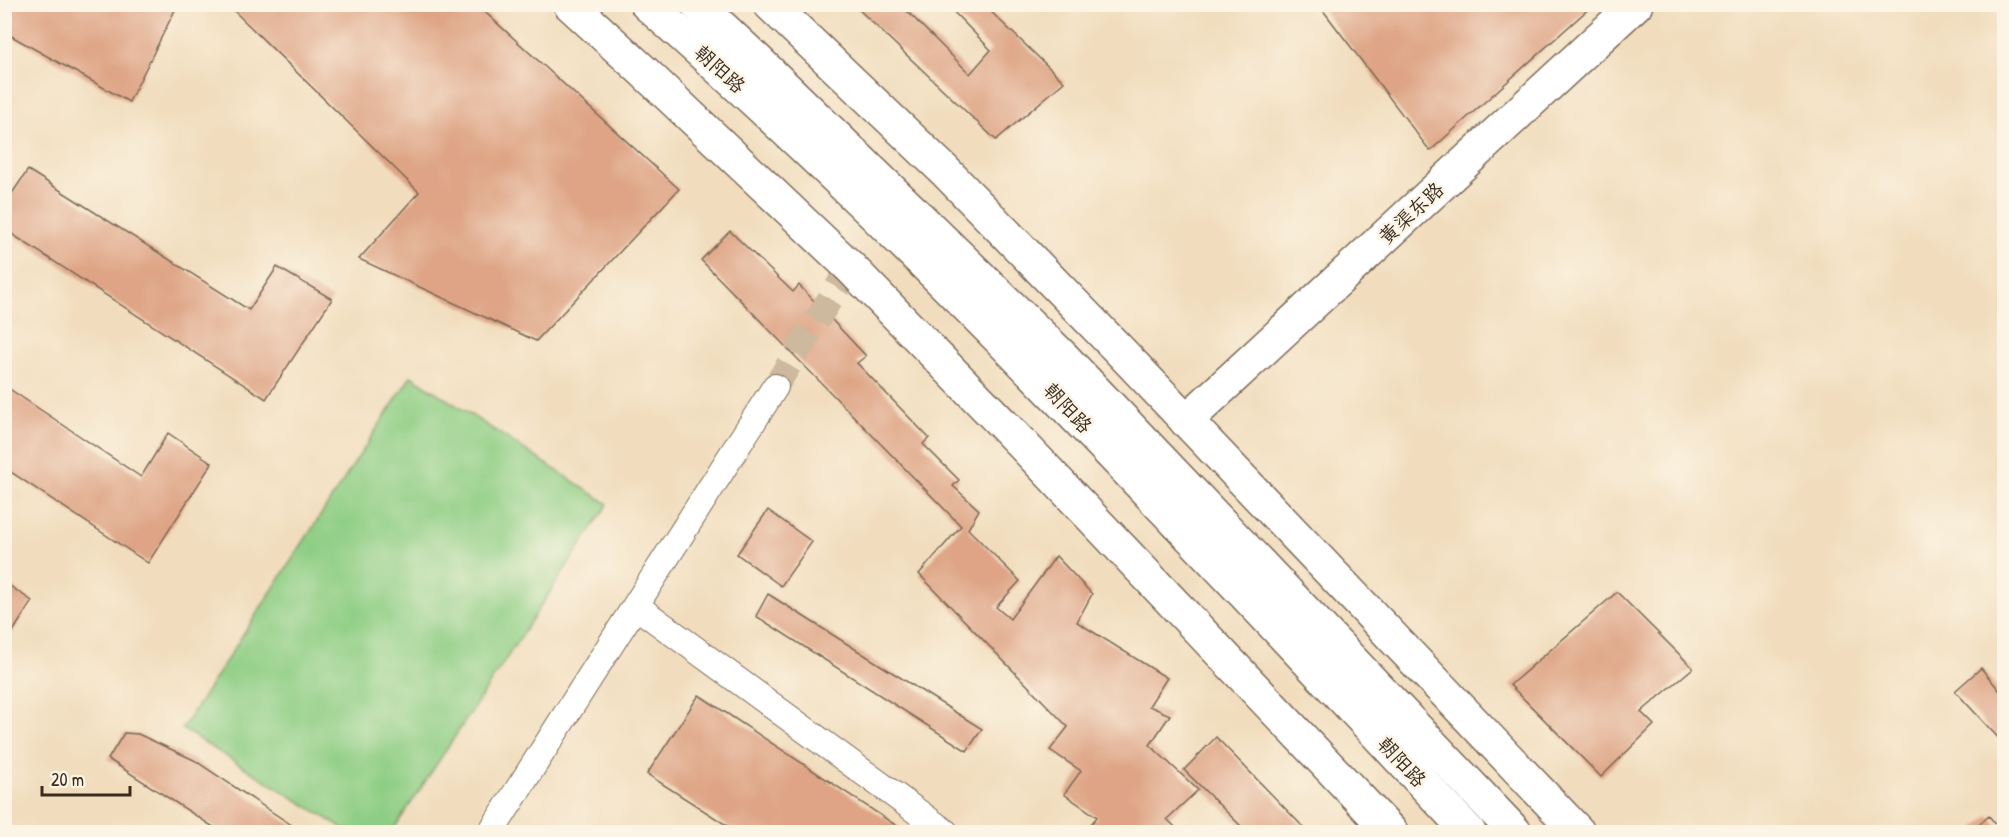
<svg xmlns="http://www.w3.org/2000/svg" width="2009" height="837" font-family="'Patrick Hand','LXGW WenKai TC',sans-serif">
<rect width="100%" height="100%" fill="#fcf5e5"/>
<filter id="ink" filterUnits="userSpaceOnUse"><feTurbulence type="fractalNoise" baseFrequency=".0167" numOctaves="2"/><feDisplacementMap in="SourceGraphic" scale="12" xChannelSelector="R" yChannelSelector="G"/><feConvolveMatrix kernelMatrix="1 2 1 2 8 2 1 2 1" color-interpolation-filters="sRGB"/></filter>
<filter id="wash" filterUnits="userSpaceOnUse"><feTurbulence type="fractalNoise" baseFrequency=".008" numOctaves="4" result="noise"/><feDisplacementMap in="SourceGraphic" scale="24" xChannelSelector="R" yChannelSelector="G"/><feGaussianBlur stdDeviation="1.35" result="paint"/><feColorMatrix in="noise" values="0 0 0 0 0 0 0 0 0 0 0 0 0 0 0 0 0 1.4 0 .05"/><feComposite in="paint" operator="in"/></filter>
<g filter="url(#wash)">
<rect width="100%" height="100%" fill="#f1ddbd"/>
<path fill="#8ece84" stroke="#647c51" stroke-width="1.5" d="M411,376L608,504L392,832H349L182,729Z"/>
<g id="blocks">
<path fill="#dea485" d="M4,4H178L129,102L4,32Z
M227,4H476L679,189L536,341L359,259L419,192Z
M853,4H900L970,74L991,50L946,4H983L1064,82L996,140Z
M1327,4H1594L1430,151L1322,9Z
M28,170L249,310L277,267L332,299L266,399L4,229V205Z
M730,231L793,292L799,285L866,356L857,363L929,438L923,444L959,480L953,486L979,510L968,529L1020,581L996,607L1010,619L1056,556L1092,594L1077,622L1167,678L1149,706L1170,715L1150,745L1198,790L1167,819L1180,832L1085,831L1097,817L1064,794L1081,771L1050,750L1068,727L919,574L961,526L701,260Z
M5,386L141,477L168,433L212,463L148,563L5,468Z
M768,510L812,542L781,586L737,554Z
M4,582L32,601L4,646Z
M1617,592L1693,668L1641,712L1654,725L1601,777L1510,685Z
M768,594L982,729L967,751L756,616Z
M1981,668L2004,696V744L1955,691Z
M699,695L906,832H737L647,774Z
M124,733L138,734L194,760L302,832H221L108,759Z
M1216,737L1308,832H1247L1184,770Z
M1989,816L2002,832H1970Z"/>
</g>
</g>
<g filter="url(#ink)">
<use href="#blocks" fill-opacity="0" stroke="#7b6956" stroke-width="1.5"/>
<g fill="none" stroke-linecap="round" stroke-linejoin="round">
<path stroke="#cdb99d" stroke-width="26" stroke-dasharray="26 13" stroke-linecap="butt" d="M775,387L850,267"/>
<defs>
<path id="street" d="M636,606L945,832
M491,832L775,387"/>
<path id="secondary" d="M570,4L642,70L850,267L1023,445L1391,832
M770,4L945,171L1121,352L1578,832
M1186,421L1636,4"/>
<path id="highway" d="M647,4C940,261 1202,550 1469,832
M697,4L758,61L1063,357L1515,832"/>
</defs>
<use href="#street" stroke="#7b6956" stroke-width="28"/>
<use href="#secondary" stroke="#7b6956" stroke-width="36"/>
<use href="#highway" stroke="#7b6956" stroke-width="36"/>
<use href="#street" stroke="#fff" stroke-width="26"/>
<use href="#secondary" stroke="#fff" stroke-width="33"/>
<use href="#highway" stroke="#fff" stroke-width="33"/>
</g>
</g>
<g text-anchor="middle" stroke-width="5" stroke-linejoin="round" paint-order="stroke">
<g font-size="20" fill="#3b2a1e" stroke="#fcf5e5">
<text transform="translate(720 69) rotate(42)" y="7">朝阳路</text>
<text transform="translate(1411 213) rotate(-43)" y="7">黄渠东路</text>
<text transform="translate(1068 408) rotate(47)" y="7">朝阳路</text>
<text transform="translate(1402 762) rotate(47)" y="7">朝阳路</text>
</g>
</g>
<rect width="2009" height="837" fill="none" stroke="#fcf5e5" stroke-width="24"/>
<path d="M42 786v9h88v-9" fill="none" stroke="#3b2a1e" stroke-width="3"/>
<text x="51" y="786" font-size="18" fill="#3b2a1e" stroke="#fcf5e5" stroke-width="4.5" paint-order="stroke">20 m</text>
</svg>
